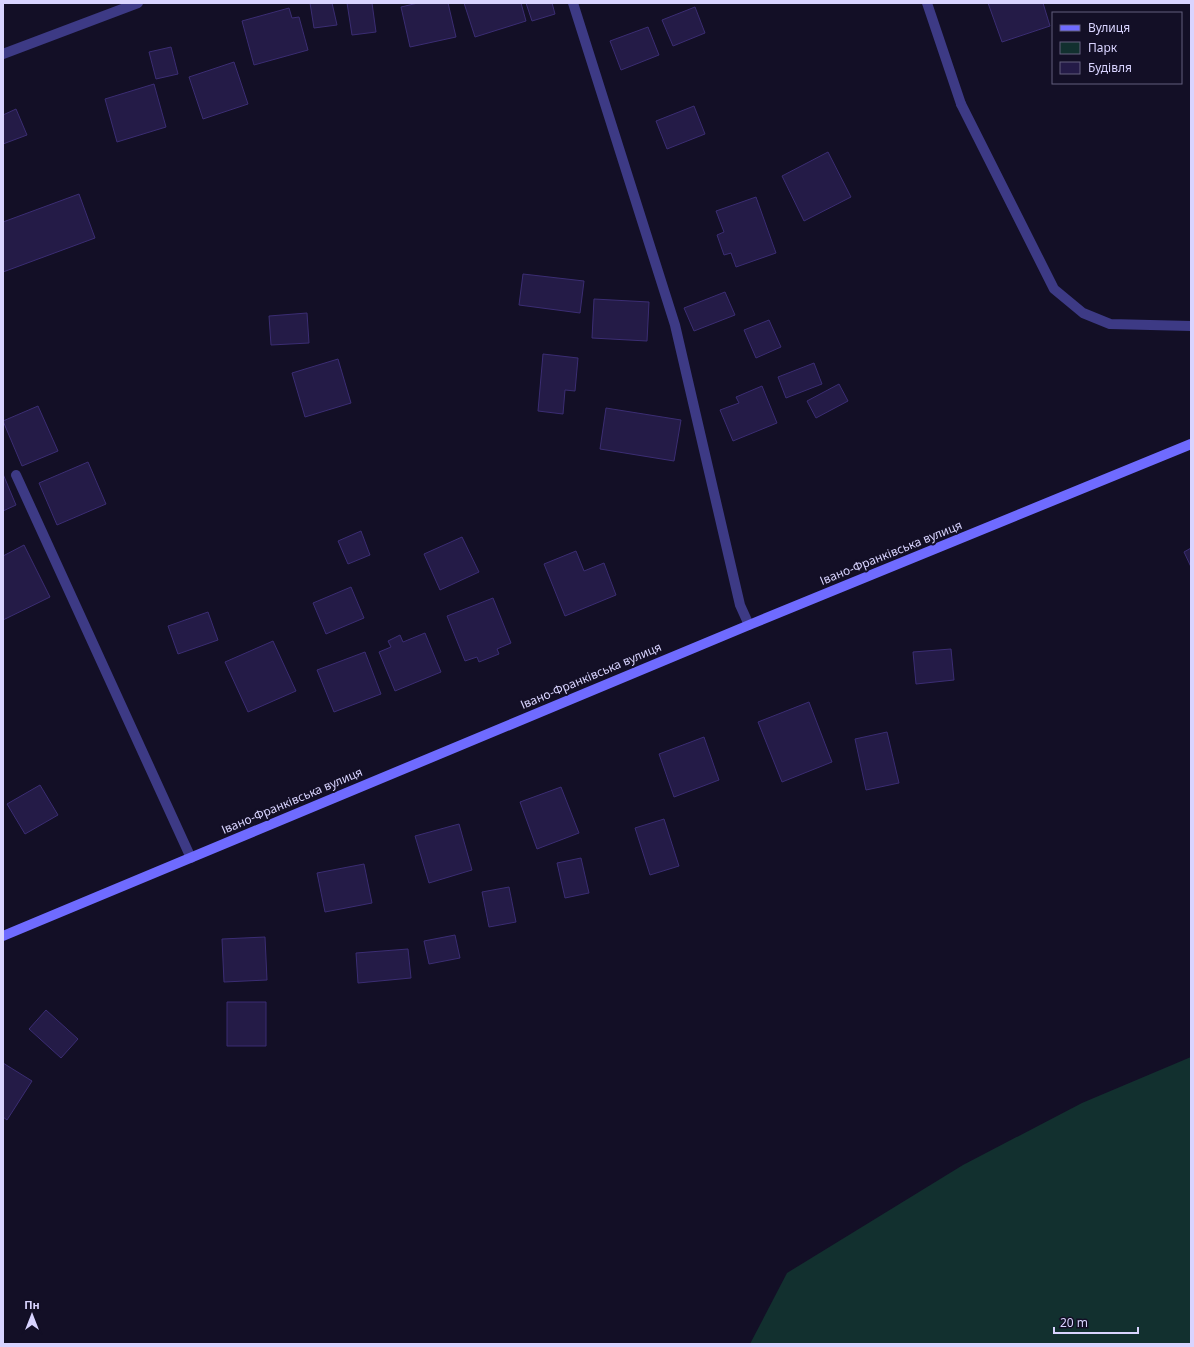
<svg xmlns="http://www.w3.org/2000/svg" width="1194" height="1347" font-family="'Noto Sans',sans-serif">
<rect width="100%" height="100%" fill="#130f26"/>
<path fill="#12302f" d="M1191,1057V1344H750L787,1273L963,1165L1082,1103Z"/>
<path fill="#241b47" stroke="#3b2d73" d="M310,3H332L337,25L314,28Z
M347,3H372L376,32L352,35Z
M418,3H448L456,37L410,47L401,7Z
M464,3H521L526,21L475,37Z
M526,3H552L555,14L532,21Z
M988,3H1043L1050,26L1002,42Z
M695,7L705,33L673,46L662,20Z
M289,8L292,18L299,17L308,50L254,65L242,21Z
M648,27L659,55L621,70L610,41Z
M171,47L178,74L156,79L149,52Z
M234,62L248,104L203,119L189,77Z
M154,84L166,127L117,142L105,99Z
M694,106L705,134L667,149L656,121Z
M16,109L27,135L3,144V115Z
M828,152L851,197L804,221L782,176Z
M79,194L95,238L3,272V222Z
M756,197L776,253L736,267L731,253L724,255L717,235L724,232L716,211Z
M523,274L584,281L580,313L519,305Z
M725,292L735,315L694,331L684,308Z
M594,299L649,302L647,341L592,338Z
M307,313L309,343L271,345L269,316Z
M769,320L781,347L756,358L744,330Z
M543,354L578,358L575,391L565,390L563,414L538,411Z
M338,359L351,403L305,417L292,373Z
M814,363L822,384L786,398L778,377Z
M839,384L848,401L816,418L807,401Z
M762,386L777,423L733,441L720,410L739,403L736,397Z
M38,406L58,451L22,466L3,421Z
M606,408L681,420L674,461L600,449Z
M88,462L106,504L57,525L39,483Z
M3,474L16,505L3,511Z
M361,531L370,555L348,564L338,541Z
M462,537L479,572L440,590L424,554Z
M24,545L50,597L3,620V556Z
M1191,548V567L1184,552Z
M576,551L584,571L604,563L616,595L565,616L544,564Z
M351,587L364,618L326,634L313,603Z
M493,598L511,643L497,649L499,654L479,662L477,657L465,661L447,616Z
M208,612L218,640L178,654L168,626Z
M425,633L441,672L395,691L379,652L391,647L388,641L400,635L403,642Z
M273,641L296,691L248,712L225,662Z
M951,649L954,680L916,684L913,652Z
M365,652L381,694L334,712L317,670Z
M809,702L832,762L782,782L758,722Z
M887,732L899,783L866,790L855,739Z
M704,737L719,780L674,797L659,754Z
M40,785L58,815L25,834L7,804Z
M561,787L579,833L537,849L520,802Z
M664,819L679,866L650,875L635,828Z
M459,824L472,870L429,883L415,836Z
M581,858L589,893L565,898L557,863Z
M364,864L372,903L325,912L317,873Z
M509,887L516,922L489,927L482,892Z
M455,935L460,958L429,964L424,941Z
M265,937L267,980L224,982L222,939Z
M408,949L411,978L358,983L356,953Z
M227,1002H266V1046H227Z
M46,1010L78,1039L61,1058L29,1029Z
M3,1063L32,1081L7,1120L3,1117Z"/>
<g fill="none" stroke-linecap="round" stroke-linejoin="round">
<path stroke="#3d3a85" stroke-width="10" d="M961,104L1054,289L1083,313L1110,324L1191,326
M16,475L191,858"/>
<path stroke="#3d3a85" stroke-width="10" d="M573,3L675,325L740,605L749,625
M927,3L961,104
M3,54L138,3"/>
<path stroke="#6f6bff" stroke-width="10" d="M3,936L749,625L1191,444"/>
</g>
<g text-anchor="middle" stroke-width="4" stroke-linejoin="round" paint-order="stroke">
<g font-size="12" fill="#d9d4ff" stroke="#130f26">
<text transform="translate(891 553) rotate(-22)" y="4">Івано-Франківська вулиця</text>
<text transform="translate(591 676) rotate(-23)" y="4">Івано-Франківська вулиця</text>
<text transform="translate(292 801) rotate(-23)" y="4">Івано-Франківська вулиця</text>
</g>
</g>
<rect width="1194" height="1347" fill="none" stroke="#d9d4ff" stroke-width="8"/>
<rect x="1052" y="12" width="130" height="72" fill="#130f26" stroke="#625e7d"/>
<rect x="1060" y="25" width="20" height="6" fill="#6f6bff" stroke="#625e7d"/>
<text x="1088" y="32" font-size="12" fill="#d9d4ff">Вулиця</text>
<rect x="1060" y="42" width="20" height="12" fill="#12302f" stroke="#625e7d"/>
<text x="1088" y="52" font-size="12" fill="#d9d4ff">Парк</text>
<rect x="1060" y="62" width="20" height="12" fill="#241b47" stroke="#625e7d"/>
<text x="1088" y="72" font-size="12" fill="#d9d4ff">Будівля</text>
<g transform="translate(32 1315)" stroke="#130f26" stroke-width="3" paint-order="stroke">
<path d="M0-3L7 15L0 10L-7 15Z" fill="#d9d4ff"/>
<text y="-6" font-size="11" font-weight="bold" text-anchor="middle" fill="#d9d4ff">Пн</text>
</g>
<path d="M1054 1327v6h84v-6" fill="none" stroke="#d9d4ff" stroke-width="2"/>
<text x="1060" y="1327" font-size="12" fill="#d9d4ff" stroke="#130f26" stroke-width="3" paint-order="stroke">20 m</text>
</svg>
